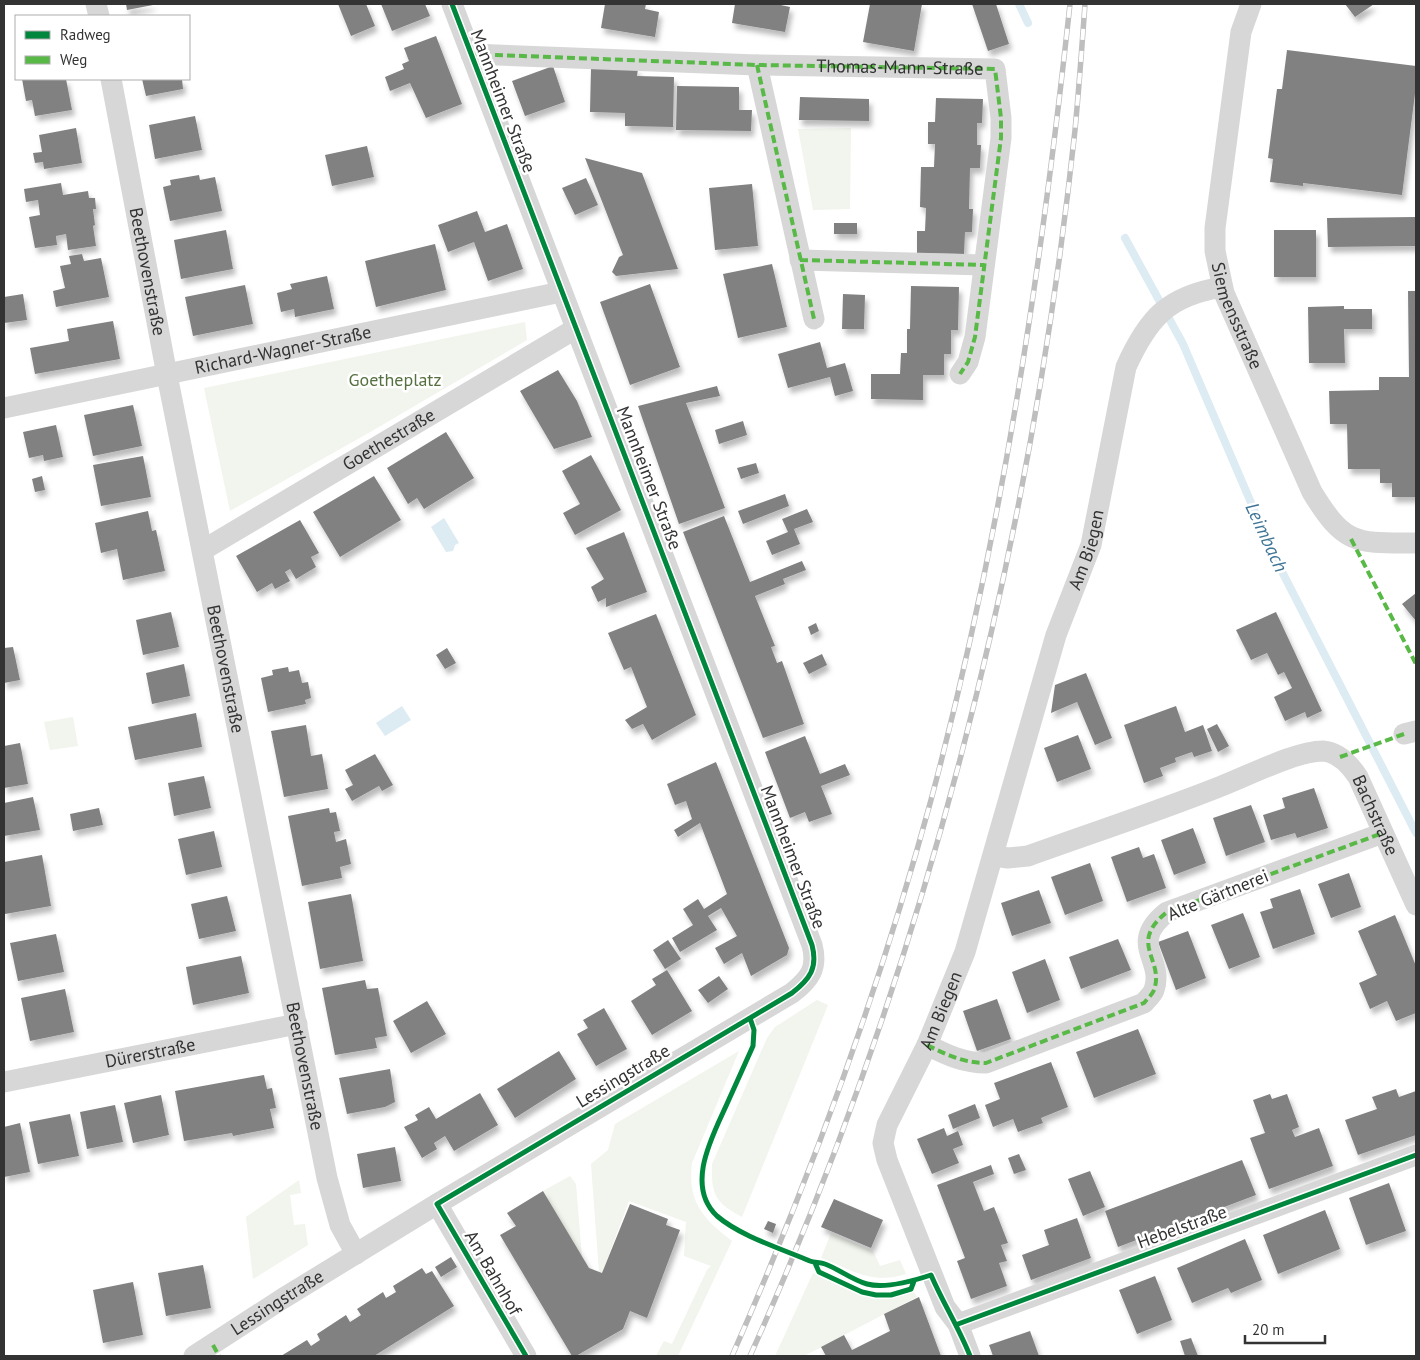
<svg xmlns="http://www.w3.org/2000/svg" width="1420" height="1360" font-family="'PT Sans',sans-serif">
<defs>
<filter id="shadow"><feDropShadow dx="3" dy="5.5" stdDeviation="2.5" flood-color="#0004"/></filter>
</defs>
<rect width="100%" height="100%" fill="#fff"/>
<path fill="#f1f5ed" d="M851,128L850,209L813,210L798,129Z
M525,322L527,340L372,431L230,511L204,388Z
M73,717L78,746L50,750L44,722Z
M817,1000L828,1005L742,1217C715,1203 711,1194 712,1164L767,1038L775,1027Z
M739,1051L692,1163C687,1201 703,1219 732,1241L678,1356H656L664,1341L672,1344L707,1270L711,1266L684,1256L686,1222L629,1201L602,1273L599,1272L591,1164L608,1150L615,1124Z
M570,1176L576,1184L582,1258L543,1191Z
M299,1180L301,1193L290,1195L294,1225L305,1224L308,1245L253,1279L246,1217Z
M831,1233L873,1251L880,1266L900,1260L906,1274C872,1285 852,1270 821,1258Z
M813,1273C851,1291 871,1307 914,1292L917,1297L804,1356H775Z"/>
<path fill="#ddebf3" d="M444,518L459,543L455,545L453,551L446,552L431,527Z
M402,706L411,720L385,736L376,723Z"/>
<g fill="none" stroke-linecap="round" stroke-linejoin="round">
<path stroke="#ddebf3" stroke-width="8" d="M1019,4L1028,23
M1125,238L1183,344L1273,554L1416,833"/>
</g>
<path fill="#818181" filter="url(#shadow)" d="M126,4H153V5L127,10Z
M338,4H366L375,26L351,36Z
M381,4H425L430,16L392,31Z
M605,4H646L645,9L659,12L655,37L601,28Z
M735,4H776L790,7L785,32L732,23Z
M870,4H922L914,51L863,42Z
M972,4H996L1009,44L988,51Z
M1345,4H1374L1355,17Z
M436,36L462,104L426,118L410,83L390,91L385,77L404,69L402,64L409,61L404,48Z
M1287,50L1416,66V86L1402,195L1303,183V186L1270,182L1273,159L1268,158L1277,89H1282Z
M553,66L565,102L525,116L512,81Z
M591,68L638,69L637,76L674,77L673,127L625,126V113L590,112Z
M22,79H66L72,110L35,116L32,100L26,101Z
M142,79H182L183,89L146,96Z
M677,86L739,87V110H752L751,131L676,130Z
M800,97L869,99V121L799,120Z
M936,98L983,99L982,123H977V145H981L980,168H970L969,209H973L972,232H965L964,254L917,253V231H925L926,208L920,207L921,167H934L935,144H928V122H935Z
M195,116L202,150L155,159L149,125Z
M76,128L82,163L44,169L43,162L35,163L33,153L42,152L39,135Z
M367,146L374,177L332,186L325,155Z
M585,158L642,173L678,269L616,276L612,272L619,257L623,255Z
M199,175L200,180L215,177L222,211L170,221L163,187L171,185L170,180Z
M586,178L598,205L575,215L562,188Z
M61,183L63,195L88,191L89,198H95L96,209H93L95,225L93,226L96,246L68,250L66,234L56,236L57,245L35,248L29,217L40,215L38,200L26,202L24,189Z
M752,184L758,246L715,250L709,188Z
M477,211L485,232L507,224L523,269L488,281L474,242L448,252L438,225Z
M1416,217V246L1328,247L1327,218Z
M834,223H857V234H834Z
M226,230L233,269L181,279L174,240Z
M1274,230H1316V277H1274Z
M435,244L446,290L376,307L365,261Z
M82,254L84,261L101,258L109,297L56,307L53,291L65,288L60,266L71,264L69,256Z
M772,264L787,327L738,338L723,274Z
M327,276L334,309L295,317L294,309L281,312L277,293L292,289L290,284Z
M650,284L680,367L630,385L600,302Z
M245,285L253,324L193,336L185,297Z
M911,286L959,287L958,330H951V354H944V375H923V400L871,399V374H900L901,353H907V329H910Z
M1408,291H1416V497H1392V483H1380V469H1348L1347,424H1330L1329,391L1379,390V377H1409Z
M23,294L27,320L4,323V297Z
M843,294L865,295L864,329H842Z
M1344,306V309H1372V329H1344L1345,363H1309L1308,307Z
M113,321L120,359L35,374L30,348L69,341L67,329Z
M820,342L827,368L845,363L853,391L835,396L830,377L788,388L778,354Z
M558,370L577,401L592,437L554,449L520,391Z
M717,386L720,396L686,403L725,508L679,524L638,406Z
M133,405L142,446L93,456L84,415Z
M743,421L747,435L719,444L715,430Z
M56,425L63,457L44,461L43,455L29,458L23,432Z
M446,432L474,478L424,509L417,498L408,504L387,468Z
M591,455L621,510L575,535L563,513L580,504L562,471Z
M143,456L151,497L101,506L93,465Z
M756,463L759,473L741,479L737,468Z
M42,476L45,490L35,492L32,479Z
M374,476L401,520L340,557L313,512Z
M785,494L789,506L743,524L738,511Z
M807,509L813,522L794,529L800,544L772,555L766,541L788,532L782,519Z
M148,511L152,531L156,530L165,571L123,580L117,549L101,553L95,523Z
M724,516L750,582L802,561L806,570L783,579L785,584L755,596L775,646L771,647L777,663L782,661L804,724L763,738L683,532Z
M300,520L319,553L311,557L316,567L296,579L290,569L285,572L290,581L275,589L272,583L257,592L236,556Z
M624,532L647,592L606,607V598L598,602L591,587L604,579L586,548Z
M1416,593V621L1402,604Z
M171,612L179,647L143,655L136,620Z
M1276,612L1322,711L1307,718L1305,712L1285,721L1274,697L1292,688L1284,672L1278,675L1267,653L1251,660L1236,630Z
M656,614L696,715L652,740L643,724L632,729L625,720L647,707L631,667L624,670L608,633Z
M816,623L819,631L811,635L808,627Z
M13,647L20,680L4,683V648Z
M447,648L456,663L445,669L436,655Z
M822,654L827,665L809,674L803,663Z
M184,664L190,696L152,704L146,673Z
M288,667L289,672L299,670L302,683L308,682L311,698L305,700L306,704L268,712L261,678L273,675L272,670Z
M1086,673L1112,738L1095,745L1077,702L1051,713L1055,685Z
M1176,706L1185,732L1203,725L1212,751L1194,757L1192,752L1175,758L1176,762L1160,768L1163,776L1144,783L1124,725Z
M196,713L202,747L135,760L128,727Z
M1217,724L1229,746L1218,752L1207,729Z
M306,725L311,756L322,754L328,789L284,797L271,731Z
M1078,735L1091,769L1057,782L1044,748Z
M805,736L820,774L845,764L850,775L821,786L832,814L809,822L805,812L790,818L765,752Z
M20,743L28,784L4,788V746Z
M375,754L393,785L382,791L379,786L352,801L345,789L353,785L345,770Z
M716,762L789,948L787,955L751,976L742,953L724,964L715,948L737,936L721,908L708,916L717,930L680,952L672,938L693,925L683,909L698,899L704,909L727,894L700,823L678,837L674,830L692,819L686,801L675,805L667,784Z
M204,776L211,808L174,816L168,783Z
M1314,788L1328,828L1297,838L1295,833L1271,840L1263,815L1285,808L1282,798Z
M33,797L40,830L4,836V803Z
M1251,805L1265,842L1226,856L1213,818Z
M99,808L103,825L73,831L70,814Z
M329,808L330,813L336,812L340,831L334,832L336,842L346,839L351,864L340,867L342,878L302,886L288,816Z
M1193,828L1206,863L1174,875L1161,840Z
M214,831L222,867L186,875L178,839Z
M1139,847L1143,858L1154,854L1166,888L1127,902L1111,857Z
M42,855L51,906L5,914L4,862Z
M1090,863L1103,901L1065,915L1051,877Z
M1349,873L1361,907L1331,918L1318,884Z
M1300,889L1315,934L1273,949L1260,912L1273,908L1270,899Z
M1039,890L1051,923L1012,936L1001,903Z
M351,894L363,961L320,969L308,902Z
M227,896L236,931L199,939L191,904Z
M1243,913L1260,957L1229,969L1211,925Z
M1395,915L1416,966V1013L1396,1021L1387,1001L1370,1009L1359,983L1377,975L1358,931Z
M1188,931L1206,978L1176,990L1158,942Z
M56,934L64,972L18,981L10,943Z
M1118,939L1131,970L1081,989L1069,957Z
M668,940L681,959L665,969L653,950Z
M241,956L249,993L193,1005L186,967Z
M1045,959L1060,1000L1027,1013L1012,972Z
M667,970L692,1011L652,1035L631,1001L656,985L652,979Z
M719,976L728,989L708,1003L698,990Z
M365,980L367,989L378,988L387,1036L375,1038L377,1048L335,1055L322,988Z
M65,989L74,1032L30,1041L21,998Z
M997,999L1011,1039L977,1051L963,1011Z
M427,1001L446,1034L411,1053L393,1021Z
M604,1008L627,1049L596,1066L577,1034L588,1028L583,1020Z
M1138,1029L1156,1074L1094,1098L1076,1052Z
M559,1051L576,1079L515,1118L497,1089Z
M1051,1062L1068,1107L1041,1118L1043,1123L1018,1132L1013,1119L993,1127L985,1105L1000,1099L994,1083Z
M390,1069L395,1102L385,1107L347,1114L339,1078Z
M264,1075L267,1089L272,1088L276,1108L270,1109L274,1128L233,1136L232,1133L184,1141L175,1091Z
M1396,1089L1399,1097L1416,1091V1135L1358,1155L1345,1120L1377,1109L1372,1097Z
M480,1093L498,1125L454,1151L445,1136L434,1143L437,1149L422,1158L404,1127L418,1120L415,1115L429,1107L436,1119Z
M1270,1094L1272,1099L1287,1094L1299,1127L1292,1130L1295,1137L1319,1128L1333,1166L1269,1189L1250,1138L1265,1133L1253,1100Z
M161,1095L169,1135L133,1143L124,1103Z
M975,1104L980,1118L953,1129L948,1115Z
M115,1105L123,1142L87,1149L80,1112Z
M70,1114L79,1156L38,1164L29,1122Z
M20,1123L30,1172L4,1177V1127Z
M944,1128L947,1136L958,1131L963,1145L953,1149L959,1163L932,1174L917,1139Z
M395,1147L401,1181L363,1188L357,1154Z
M1019,1154L1026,1170L1014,1174L1008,1158Z
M1242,1160L1256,1195L1118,1247L1105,1211Z
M991,1165L994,1174L973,1182L984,1211L994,1207L1008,1243L1001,1245L1007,1261L999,1263L1007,1286L971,1299L957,1261L965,1258L937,1185Z
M1090,1171L1105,1207L1083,1216L1068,1179Z
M1389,1183L1406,1231L1366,1245L1349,1198Z
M543,1191L589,1268L602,1273L630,1204L668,1219L666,1225L680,1230L647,1318L630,1311L623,1329L576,1356H572L500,1235L516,1226L507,1213Z
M834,1199L883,1220L871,1248L821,1227Z
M1325,1210L1340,1249L1278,1274L1263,1235Z
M1077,1218L1091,1258L1031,1280L1022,1255L1049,1245L1044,1230Z
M768,1221L776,1224L773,1233L764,1229Z
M1245,1239L1262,1280L1231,1293L1228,1288L1192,1303L1177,1268Z
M451,1257L457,1267L441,1277L435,1267Z
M203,1265L211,1308L166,1316L158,1273Z
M422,1268L426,1274L432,1271L454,1306L374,1356H281L307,1340L311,1346L320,1340L317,1334L346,1315L350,1322L361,1315L357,1309L383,1292L386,1298L396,1292L393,1286Z
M1155,1276L1172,1320L1137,1334L1119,1290Z
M133,1282L143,1335L103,1343L93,1290Z
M919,1297L941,1356H826L821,1347L844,1335L852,1350L890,1331L884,1314Z
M1030,1331L1039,1356H993L989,1345Z
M1191,1338L1198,1356H1185L1180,1341Z"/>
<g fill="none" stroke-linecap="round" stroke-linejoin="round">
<g stroke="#d7d7d7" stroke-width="21">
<path d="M96,4L99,16"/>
<path id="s1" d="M1251,4L1241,32L1215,228V251L1224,293L1312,492C1345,546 1356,543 1416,543"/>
<path id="s2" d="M471,54L757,65L995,69L1001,118V138L975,337L968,362L960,374"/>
<path d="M757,65L814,319"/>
<path id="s3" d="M111,79L167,375L327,1178L340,1225L356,1254"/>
<path d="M800,260L984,265"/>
<path id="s4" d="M4,408L561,292"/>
<path id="s5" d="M203,550L575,329"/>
<path d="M1404,734L1416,731"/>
<path id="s6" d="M994,856L1008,858L1028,856C1092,833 1156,812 1219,787C1246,777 1295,751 1323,751C1339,752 1350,765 1358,777L1416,905"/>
<path d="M927,1045C947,1055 964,1063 986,1063L1144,1003C1147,999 1152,995 1154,990C1165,959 1127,944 1167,912L1383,833"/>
<path id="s7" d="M4,1082L297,1024"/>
<path d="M437,1204L526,1356"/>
<path d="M958,1324L1416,1155"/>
<path id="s8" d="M194,1356L282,1299L437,1204L792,993C810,979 818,968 812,945L452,4"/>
<path id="s9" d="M970,1356L958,1324L945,1307L887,1160L883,1143L887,1125L927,1045L965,952L1056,635L1091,545L1126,367C1148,318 1168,296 1222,287"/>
</g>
<defs>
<path id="rail" d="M732,1356C811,1176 879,991 931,800C1001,539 1041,272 1070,4
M750,1356C924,970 1030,551 1075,130C1079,88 1082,46 1085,4"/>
</defs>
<use href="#rail" stroke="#bebebe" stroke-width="5.5"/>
<use href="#rail" stroke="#fff" stroke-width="4" stroke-dasharray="11" stroke-linecap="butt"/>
<path stroke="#58b947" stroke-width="4" stroke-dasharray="8 4" stroke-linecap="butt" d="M471,54L757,65L995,69L1001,118V138L975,337L968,362L960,374
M757,65L814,319
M800,260L984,265
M1351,539L1416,664
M1340,757L1404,734
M927,1045C947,1055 964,1063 986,1063L1144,1003C1147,999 1152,995 1154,990C1165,959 1127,944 1167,912L1383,833
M213,1345L219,1356"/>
<defs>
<path id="cycleway" d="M452,4L812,945C818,968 810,979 792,993L437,1204L526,1356
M750,1018L754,1030L753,1046C744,1066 735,1086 726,1106C712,1137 685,1186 717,1216C740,1236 782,1249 810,1261C815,1263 820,1262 825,1264C839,1269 852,1280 867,1284C886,1289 913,1281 931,1275C943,1303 959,1328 970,1356
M815,1263L819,1272L862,1292L876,1295H891L911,1289L914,1281
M958,1324L1416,1155"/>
</defs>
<use href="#cycleway" stroke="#fff" stroke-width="8"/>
<use href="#cycleway" stroke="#00873e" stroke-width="5"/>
</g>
<g text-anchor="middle" stroke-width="5" stroke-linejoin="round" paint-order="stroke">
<g font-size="18" fill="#333" stroke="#fff">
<text dy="6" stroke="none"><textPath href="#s2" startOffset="429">Thomas-Mann-Straße</textPath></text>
<text transform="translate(503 101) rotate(69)" y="6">Mannheimer Straße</text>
<text dy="6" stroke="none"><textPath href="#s3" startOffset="196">Beethovenstraße</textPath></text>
<text dy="6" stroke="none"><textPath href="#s1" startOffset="319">Siemensstraße</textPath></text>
<text dy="6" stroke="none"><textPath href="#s4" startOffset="285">Richard-Wagner-Straße</textPath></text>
<text dy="6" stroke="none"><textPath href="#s5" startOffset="216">Goethestraße</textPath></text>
<text transform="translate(649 478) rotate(69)" y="6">Mannheimer Straße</text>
<text dy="6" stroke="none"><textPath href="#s9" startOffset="860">Am Biegen</textPath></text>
<text dy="6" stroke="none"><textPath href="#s3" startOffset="601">Beethovenstraße</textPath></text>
<text dy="6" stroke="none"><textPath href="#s6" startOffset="435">Bachstraße</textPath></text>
<text transform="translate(793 857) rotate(69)" y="6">Mannheimer Straße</text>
<text transform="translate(1218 895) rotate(-22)" y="6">Alte Gärtnerei</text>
<text dy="6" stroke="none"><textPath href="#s9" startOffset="376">Am Biegen</textPath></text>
<text dy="6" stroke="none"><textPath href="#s7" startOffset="149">Dürerstraße</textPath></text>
<text dy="6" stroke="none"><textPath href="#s3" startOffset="1006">Beethovenstraße</textPath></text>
<text transform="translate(623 1076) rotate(-31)" y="6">Lessingstraße</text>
<text transform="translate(1182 1227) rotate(-20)" y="6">Hebelstraße</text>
<text transform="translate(493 1273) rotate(60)" y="6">Am Bahnhof</text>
<text dy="6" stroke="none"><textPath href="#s8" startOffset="99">Lessingstraße</textPath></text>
</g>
<g font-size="18" fill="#56703f" stroke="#fff">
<text x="395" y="386">Goetheplatz</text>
</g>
<g font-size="19" font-style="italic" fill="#3f7597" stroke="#fff">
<text transform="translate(1267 537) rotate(65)" y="7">Leimbach</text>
</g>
</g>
<rect width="1420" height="1360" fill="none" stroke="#333333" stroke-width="10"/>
<rect x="15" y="15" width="175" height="65" fill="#ffffff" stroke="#adadad"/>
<rect x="25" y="31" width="25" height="8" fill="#00873e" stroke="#adadad"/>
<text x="60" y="40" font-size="15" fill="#333333">Radweg</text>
<rect x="25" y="56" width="25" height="8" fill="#58b947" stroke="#adadad"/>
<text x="60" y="65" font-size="15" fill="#333333">Weg</text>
<path d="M1245 1335v8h80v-8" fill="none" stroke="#333333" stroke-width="2.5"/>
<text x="1252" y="1335" font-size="15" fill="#333333" stroke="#ffffff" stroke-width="4" paint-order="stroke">20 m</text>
</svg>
